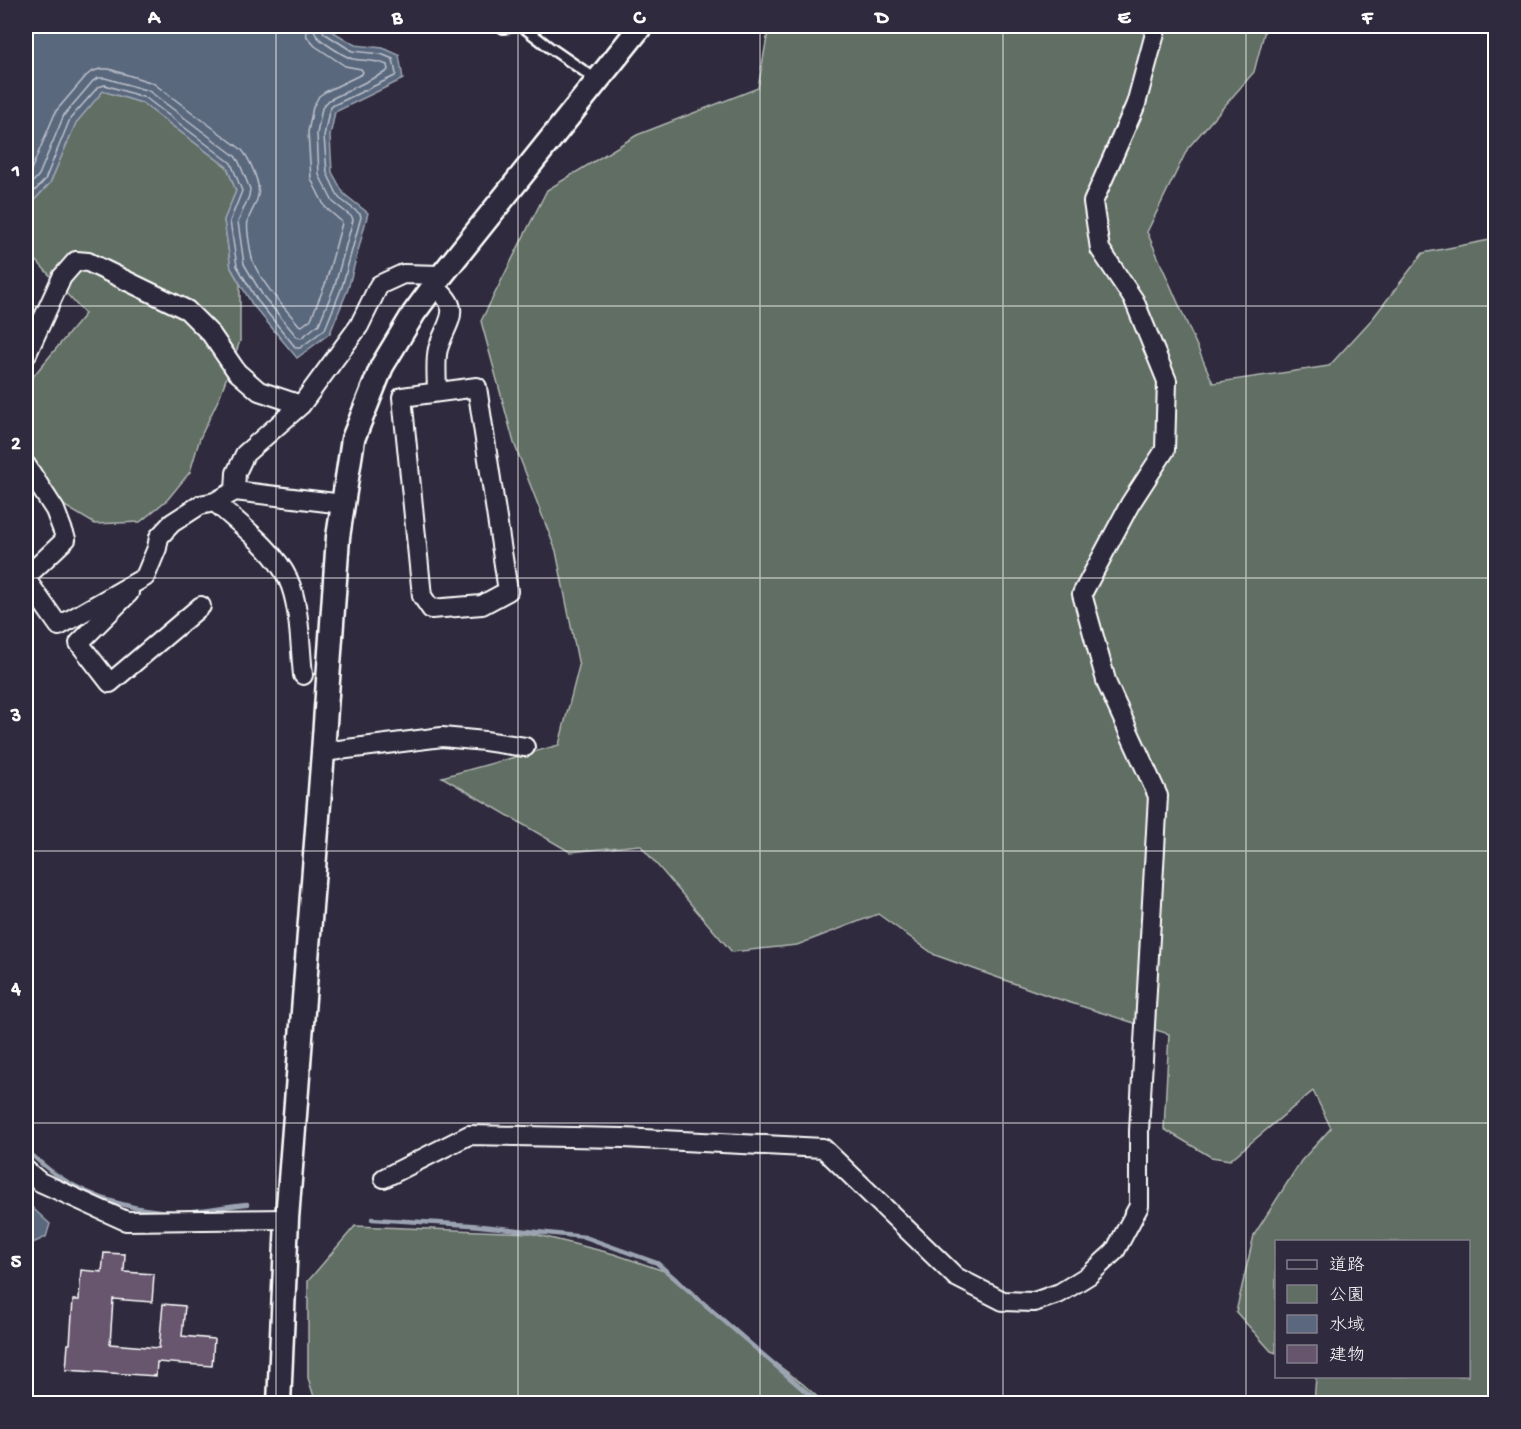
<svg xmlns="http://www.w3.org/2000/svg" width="1521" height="1429" font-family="'Gochi Hand','Klee One',sans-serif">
<rect width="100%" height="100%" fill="#2f2a3d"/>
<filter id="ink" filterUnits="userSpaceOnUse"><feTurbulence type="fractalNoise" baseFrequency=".0167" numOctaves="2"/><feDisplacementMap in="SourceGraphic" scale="12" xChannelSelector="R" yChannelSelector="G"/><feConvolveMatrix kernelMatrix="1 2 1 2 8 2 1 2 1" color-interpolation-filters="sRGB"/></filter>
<g filter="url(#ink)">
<path fill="#616e64" stroke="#b0b6b2" stroke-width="1.5" d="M769,26H1266L1254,72L1188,148L1147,232L1213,383L1329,366L1373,318L1423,253L1495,239V1403H1314L1316,1377L1468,1376V1242H1276V1353L1271,1351L1236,1312L1254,1235L1301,1161L1331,1128L1313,1091L1230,1160L1211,1157L1164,1129L1169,1034L1049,996L935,955L878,914L797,945L732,952L640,845L570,852L442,777L559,745L579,666L556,551L514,443L481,321L547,190L637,135L758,88Z
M103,91L142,103L227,167L236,191L224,220L231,268L240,284V341L219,398L200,438L190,472L168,499L140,522L95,524L58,502L26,471V388L30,380L85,314L35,259L26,252V209L50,183L76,122Z
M355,1226L530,1233L614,1254L667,1272L717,1313L758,1350L803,1384L824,1403H316L308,1378V1281Z"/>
<path fill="#5a677e" stroke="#9ca4b2" stroke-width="1.5" d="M26,26H327V28L355,45L383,48L399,55L403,79L335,112L330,136L332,172L344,194L368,213L348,289L330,333L297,358L252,304L231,268L224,220L236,191L227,167L142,103L103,91L76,123L50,183L26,209Z
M26,1202L50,1224L46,1237L26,1246Z"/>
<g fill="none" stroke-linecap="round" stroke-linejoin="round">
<path stroke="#bdc2cb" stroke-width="1.5" d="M26,176L31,170L56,111L86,76L91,72L100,69H109L153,83L241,149C249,157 261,184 258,195C257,204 250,212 248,221C246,228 251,255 253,262C263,285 283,306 299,325L302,326L311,319L326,282L342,223L341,221L325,207L311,179L308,132L313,107L319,96L325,92L362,74L363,72L361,69L345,66L315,46L307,37L305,26
M26,190L39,175L64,115L93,81L98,78H105L149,91L235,156L239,162L250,189L249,196L238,222L244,264L263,296L297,337L301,338L319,324L335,285L353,220L352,217L333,202L319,175L317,134L322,108L329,100L386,72L388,70L387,65C376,60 364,61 353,59C345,57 320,41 316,35C314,31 314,30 314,26
M26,200L45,180L70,119L98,87L105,85L146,98L231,163L242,191L230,221L237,266L257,300L296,348H300L325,329L342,287L361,217L360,214L339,198L327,173L324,136L329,111L332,106L395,76L396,74L393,59L381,54L352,51L324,33L321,26"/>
<path stroke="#9ca4b2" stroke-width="4.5" d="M26,1150C36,1158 46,1169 58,1176C92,1199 141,1213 182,1212C204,1211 226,1206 247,1204
M372,1219L471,1225L585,1237L657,1263L820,1404"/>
</g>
<path fill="#67556e" stroke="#fff" stroke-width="1.5" d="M104,1253L125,1254L124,1272L154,1274L152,1302L113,1299L110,1344L159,1348L163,1304L185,1306L182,1336L214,1339L212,1366L157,1362L156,1376L66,1370L68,1344H70L73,1300H79L81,1270L102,1272Z"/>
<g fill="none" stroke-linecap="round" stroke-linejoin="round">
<defs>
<path id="service" d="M522,26L549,47L597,80
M503,28L517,26"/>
<path id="minor" d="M433,286C465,309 447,320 438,349C435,360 437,380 437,392
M26,356L62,277L76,261L88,262L187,310L211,334L237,372L259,391L301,405
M477,387L508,591L482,605L431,609L422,596L402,397Z
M26,465L55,510L66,539L26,577
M235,491L236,473L245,454L301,405L359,326L379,285L403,274L442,275
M215,502C239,524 274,549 288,579C300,604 300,647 303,675
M26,579L59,626L145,577L157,548L159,537L172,523L200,505L215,502L235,491L343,504
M129,593L79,643L110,683L201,606
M323,752L442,737L485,741L525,747
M26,1170L40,1182L126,1221L287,1219
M384,1178L469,1135L623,1138L823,1148L956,1277L1003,1301L1034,1302L1060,1293L1089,1275L1115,1251L1139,1206V1131L1158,796L1107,684L1082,594L1130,504L1165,450L1167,381L1134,300L1100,249L1093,202L1136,104L1157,26"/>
<path id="tertiary" d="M279,1404L287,1219L323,752L338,537L353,439L382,366L414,313L442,275L641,26"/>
</defs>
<use href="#service" stroke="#fff" stroke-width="14"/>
<use href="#minor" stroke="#fff" stroke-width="22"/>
<use href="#tertiary" stroke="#fff" stroke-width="27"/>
<use href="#service" stroke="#2f2a3d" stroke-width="9"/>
<use href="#minor" stroke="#2f2a3d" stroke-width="18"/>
<use href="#tertiary" stroke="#2f2a3d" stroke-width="22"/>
</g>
</g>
<path fill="none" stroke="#fff" stroke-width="1.5" stroke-opacity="0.55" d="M276,26V1404M518,26V1404M760,26V1404M1003,26V1404M1246,26V1404M26,306H1496M26,578H1496M26,851H1496M26,1123H1496"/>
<rect width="1521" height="1429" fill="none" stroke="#2f2a3d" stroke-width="66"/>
<rect x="1275" y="1240" width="195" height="138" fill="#2f2a3d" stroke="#827f8b" stroke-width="1.5"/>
<rect x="1287" y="1260" width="30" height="9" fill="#2f2a3d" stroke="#827f8b" stroke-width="1.5"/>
<text x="1329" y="1270" font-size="18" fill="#ffffff">道路</text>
<rect x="1287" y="1285" width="30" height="18" fill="#616e64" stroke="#827f8b" stroke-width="1.5"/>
<text x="1329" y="1300" font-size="18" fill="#ffffff">公園</text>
<rect x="1287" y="1315" width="30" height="18" fill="#5a677e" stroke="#827f8b" stroke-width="1.5"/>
<text x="1329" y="1330" font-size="18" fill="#ffffff">水域</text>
<rect x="1287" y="1345" width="30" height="18" fill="#67556e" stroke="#827f8b" stroke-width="1.5"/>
<text x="1329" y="1360" font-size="18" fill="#ffffff">建物</text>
<rect x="33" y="33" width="1455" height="1363" fill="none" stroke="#fff" stroke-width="2"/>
<g font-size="20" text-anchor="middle" font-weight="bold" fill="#fff">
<text x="154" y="23">A</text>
<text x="397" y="23">B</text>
<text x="639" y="23">C</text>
<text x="882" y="23">D</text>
<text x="1124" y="23">E</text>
<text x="1367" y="23">F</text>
<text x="16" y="176">1</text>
<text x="16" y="449">2</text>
<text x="16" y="721">3</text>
<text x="16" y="994">4</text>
<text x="16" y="1267">5</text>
</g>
</svg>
